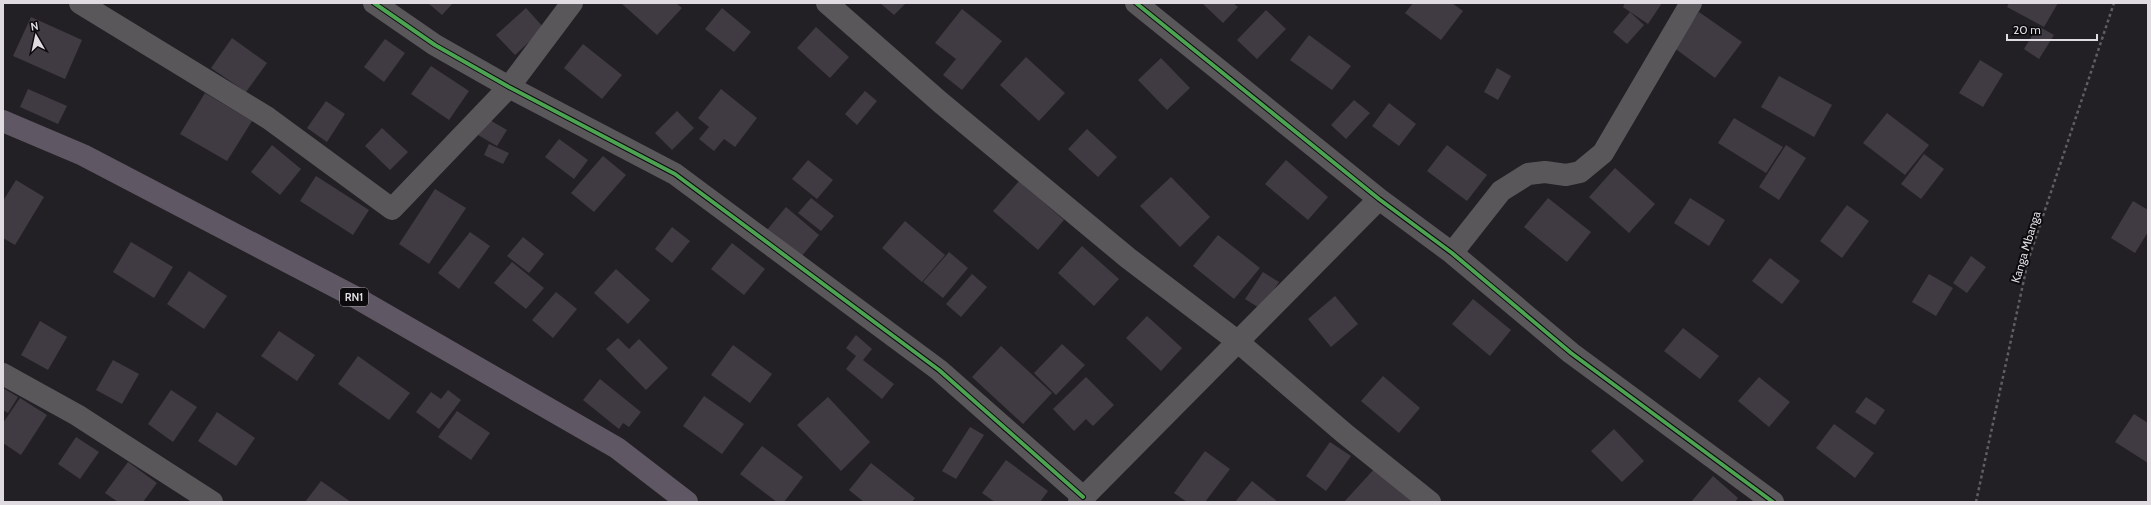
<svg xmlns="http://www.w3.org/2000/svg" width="2151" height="505" font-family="Cabin,sans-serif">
<rect width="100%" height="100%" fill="#232025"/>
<path fill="#403a43" d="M428,3H453L442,15Z
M621,3H676L682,8L657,35Z
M880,3H906L894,15Z
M1202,3H1233L1238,7L1223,23Z
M1413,3H1452L1463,11L1441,40L1405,13Z
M1625,3H1662L1648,24L1623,7Z
M2009,3H2058L2044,27L2007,7Z
M526,8L544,28L515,55L496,35Z
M722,8L751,32L734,52L705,29Z
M962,9L1002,41L962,90L943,75L956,59L935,43Z
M1266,10L1286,29L1257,59L1237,40Z
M1630,12L1644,25L1627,44L1613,32Z
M1699,12L1742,42L1715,78L1673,47Z
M31,17L82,40L65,79L13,56Z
M2038,26L2054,35L2039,59L2024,49Z
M816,27L849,57L830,78L797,48Z
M1309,35L1351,66L1332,90L1290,60Z
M232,38L267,63L246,92L211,68Z
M385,39L405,53L384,82L364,67Z
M583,44L622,75L602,99L564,68Z
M1026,57L1065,93L1039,121L1000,85Z
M1161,58L1190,88L1167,110L1138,80Z
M1980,60L2003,74L1983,107L1959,93Z
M431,66L469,91L449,120L411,94Z
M1497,68L1511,76L1498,100L1484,92Z
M1779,76L1832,105L1814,137L1761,107Z
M28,89L67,106L58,124L20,107Z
M721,89L757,118L735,147L724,139L714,151L699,139L709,127L698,118Z
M865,91L877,101L857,125L845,114Z
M205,93L252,121L227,161L180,134Z
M1354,100L1370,113L1346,139L1331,125Z
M326,101L345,114L327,142L307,128Z
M1389,103L1416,124L1399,146L1372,126Z
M677,111L694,128L672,150L655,133Z
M1887,113L1929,145L1905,175L1863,143Z
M1734,118L1783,147L1766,173L1718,143Z
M488,119L507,130L497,146L478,135Z
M382,128L408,152L390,170L365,146Z
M1087,129L1117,157L1098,177L1068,149Z
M559,139L588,160L574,179L545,157Z
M489,144L509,153L503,164L484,155Z
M272,145L301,169L280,195L251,172Z
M1447,145L1487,175L1467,201L1427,171Z
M1786,145L1806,158L1779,200L1759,187Z
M1924,154L1944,169L1921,199L1901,184Z
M603,156L626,175L594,212L571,193Z
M808,160L833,180L817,199L792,179Z
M1286,160L1328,197L1308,220L1265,184Z
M1615,168L1655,204L1629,233L1589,197Z
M316,176L369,210L353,235L300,201Z
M1171,177L1210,217L1180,247L1140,206Z
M16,180L44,197L15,245L3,238V201Z
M1019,181L1064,220L1038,250L993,211Z
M435,189L466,208L429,264L399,244Z
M811,198L834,216L821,231L798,213Z
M1548,198L1591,232L1567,262L1524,227Z
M1690,198L1725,220L1709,246L1674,223Z
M2133,201L2148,210V232L2135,253L2111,238Z
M1847,205L1869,221L1842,258L1820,241Z
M786,207L819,235L801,257L767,230Z
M905,221L945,255L922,282L882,248Z
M672,227L690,241L672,263L655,249Z
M470,232L490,246L459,289L438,273Z
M1218,235L1260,268L1234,299L1193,266Z
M523,237L544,254L529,273L507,256Z
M131,242L173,267L154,298L113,272Z
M732,243L765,269L744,295L711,269Z
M1082,246L1119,279L1094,306L1058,273Z
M949,252L968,268L943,298L923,282Z
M1971,256L1986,267L1967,293L1953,283Z
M1770,258L1800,281L1782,304L1752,281Z
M512,262L544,288L526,309L494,283Z
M616,269L650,300L628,324L594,293Z
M189,271L227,296L204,329L167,304Z
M1263,272L1279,282L1261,309L1245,299Z
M972,274L987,287L961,317L946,304Z
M1929,274L1953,288L1936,316L1912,302Z
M556,292L577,309L553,338L532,320Z
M1335,296L1358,324L1331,347L1308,319Z
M1473,299L1511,330L1490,356L1452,324Z
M1147,316L1182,348L1161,371L1126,338Z
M40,321L67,337L48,370L21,355Z
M1683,328L1719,356L1700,379L1664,351Z
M279,331L315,355L297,381L261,356Z
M856,335L872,349L863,360L894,384L882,399L846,369L856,356L846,348Z
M618,338L629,349L639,339L668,368L646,390L606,349Z
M1062,344L1085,365L1056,395L1034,373Z
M733,345L772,374L750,403L711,375Z
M1001,346L1052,393L1023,424L972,377Z
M358,356L410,393L389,420L338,384Z
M113,360L139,374L122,404L96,390Z
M1383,376L1420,408L1399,433L1361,401Z
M1086,377L1114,405L1093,426L1086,419L1074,431L1053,409Z
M1759,377L1790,402L1769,427L1738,401Z
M600,379L641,412L629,427L623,423L619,429L583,400Z
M3,388L18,397L8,413L3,410Z
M171,390L197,407L173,442L148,424Z
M448,390L461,400L439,429L416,412L431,392L441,399Z
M704,396L744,424L722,454L683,426Z
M828,397L870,442L841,471L797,425Z
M1866,397L1885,410L1875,425L1855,412Z
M20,398L47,415L21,455L3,443V423Z
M457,411L490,433L471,460L438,437Z
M217,412L255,438L236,466L198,441Z
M2134,414L2148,423V463L2115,442Z
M1834,424L1874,453L1855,478L1816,448Z
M970,427L984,435L956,479L942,471Z
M1614,429L1644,461L1622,482L1591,451Z
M76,437L99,452L80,479L58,464Z
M1330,442L1351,456L1326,491L1306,476Z
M762,446L803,477L784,502H777L740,474Z
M1205,451L1230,469L1205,502H1187L1174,493Z
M1006,460L1048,491L1040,502H995L982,493Z
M128,462L157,483L143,502H118L105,493Z
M871,463L915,498L912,502H864L849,490Z
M1376,467L1415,502H1344Z
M1713,476L1738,498L1735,502H1691Z
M321,481L351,502H305Z
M1252,481L1278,502H1235Z"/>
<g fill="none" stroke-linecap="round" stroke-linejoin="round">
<path stroke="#5f5e60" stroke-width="2.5" stroke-dasharray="3 3" stroke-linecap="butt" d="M1976,502L2028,261L2114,3"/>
<path stroke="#5a575b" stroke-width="22" d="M80,3L268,118L392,209L509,87L572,3
M374,3L435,45L509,87L675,174L939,370L1083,497
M827,3L940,102L1128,258L1237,341L1344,433L1430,502
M1136,3L1379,199L1452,253L1571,353L1773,502
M1452,253L1501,191L1528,174L1545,172L1566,175L1580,172L1603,153L1691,3
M3,374L77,415L212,502
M1079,502L1379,199"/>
<path stroke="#5f5764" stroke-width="22" d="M3,121L83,155L355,297L617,448L687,502"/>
<defs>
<path id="cycleway" d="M374,3L435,45L509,87L675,174L939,370L1083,497
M1136,3L1379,199L1452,253L1571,353L1773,502"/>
</defs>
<use href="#cycleway" stroke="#0c0a0d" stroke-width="6"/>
<use href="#cycleway" stroke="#4ca352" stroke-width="4"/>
</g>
<g text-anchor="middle" stroke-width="4" stroke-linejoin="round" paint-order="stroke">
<rect fill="#0c0a0d" stroke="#a09ca1" stroke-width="1" x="340" y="288" width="28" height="18" rx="3"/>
<g font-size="11" font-weight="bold" fill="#dfdbe1">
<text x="354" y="301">RN1</text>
</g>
<g font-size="12" fill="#dfdbe1" stroke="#0c0a0d">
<text transform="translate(2026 247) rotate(-73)" y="4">Kanga Mbanga</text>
</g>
</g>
<rect width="2151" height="505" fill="none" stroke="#dfdbe1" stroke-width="8"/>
<g transform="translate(36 36) rotate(351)" stroke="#0c0a0d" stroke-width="3" paint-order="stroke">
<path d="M0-3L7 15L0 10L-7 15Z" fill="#dfdbe1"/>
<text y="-6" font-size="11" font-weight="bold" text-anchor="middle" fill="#dfdbe1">N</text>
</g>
<path d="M2007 34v6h90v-6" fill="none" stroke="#dfdbe1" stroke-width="2"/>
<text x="2013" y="34" font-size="12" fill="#dfdbe1" stroke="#0c0a0d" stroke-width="3" paint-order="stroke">20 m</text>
</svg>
